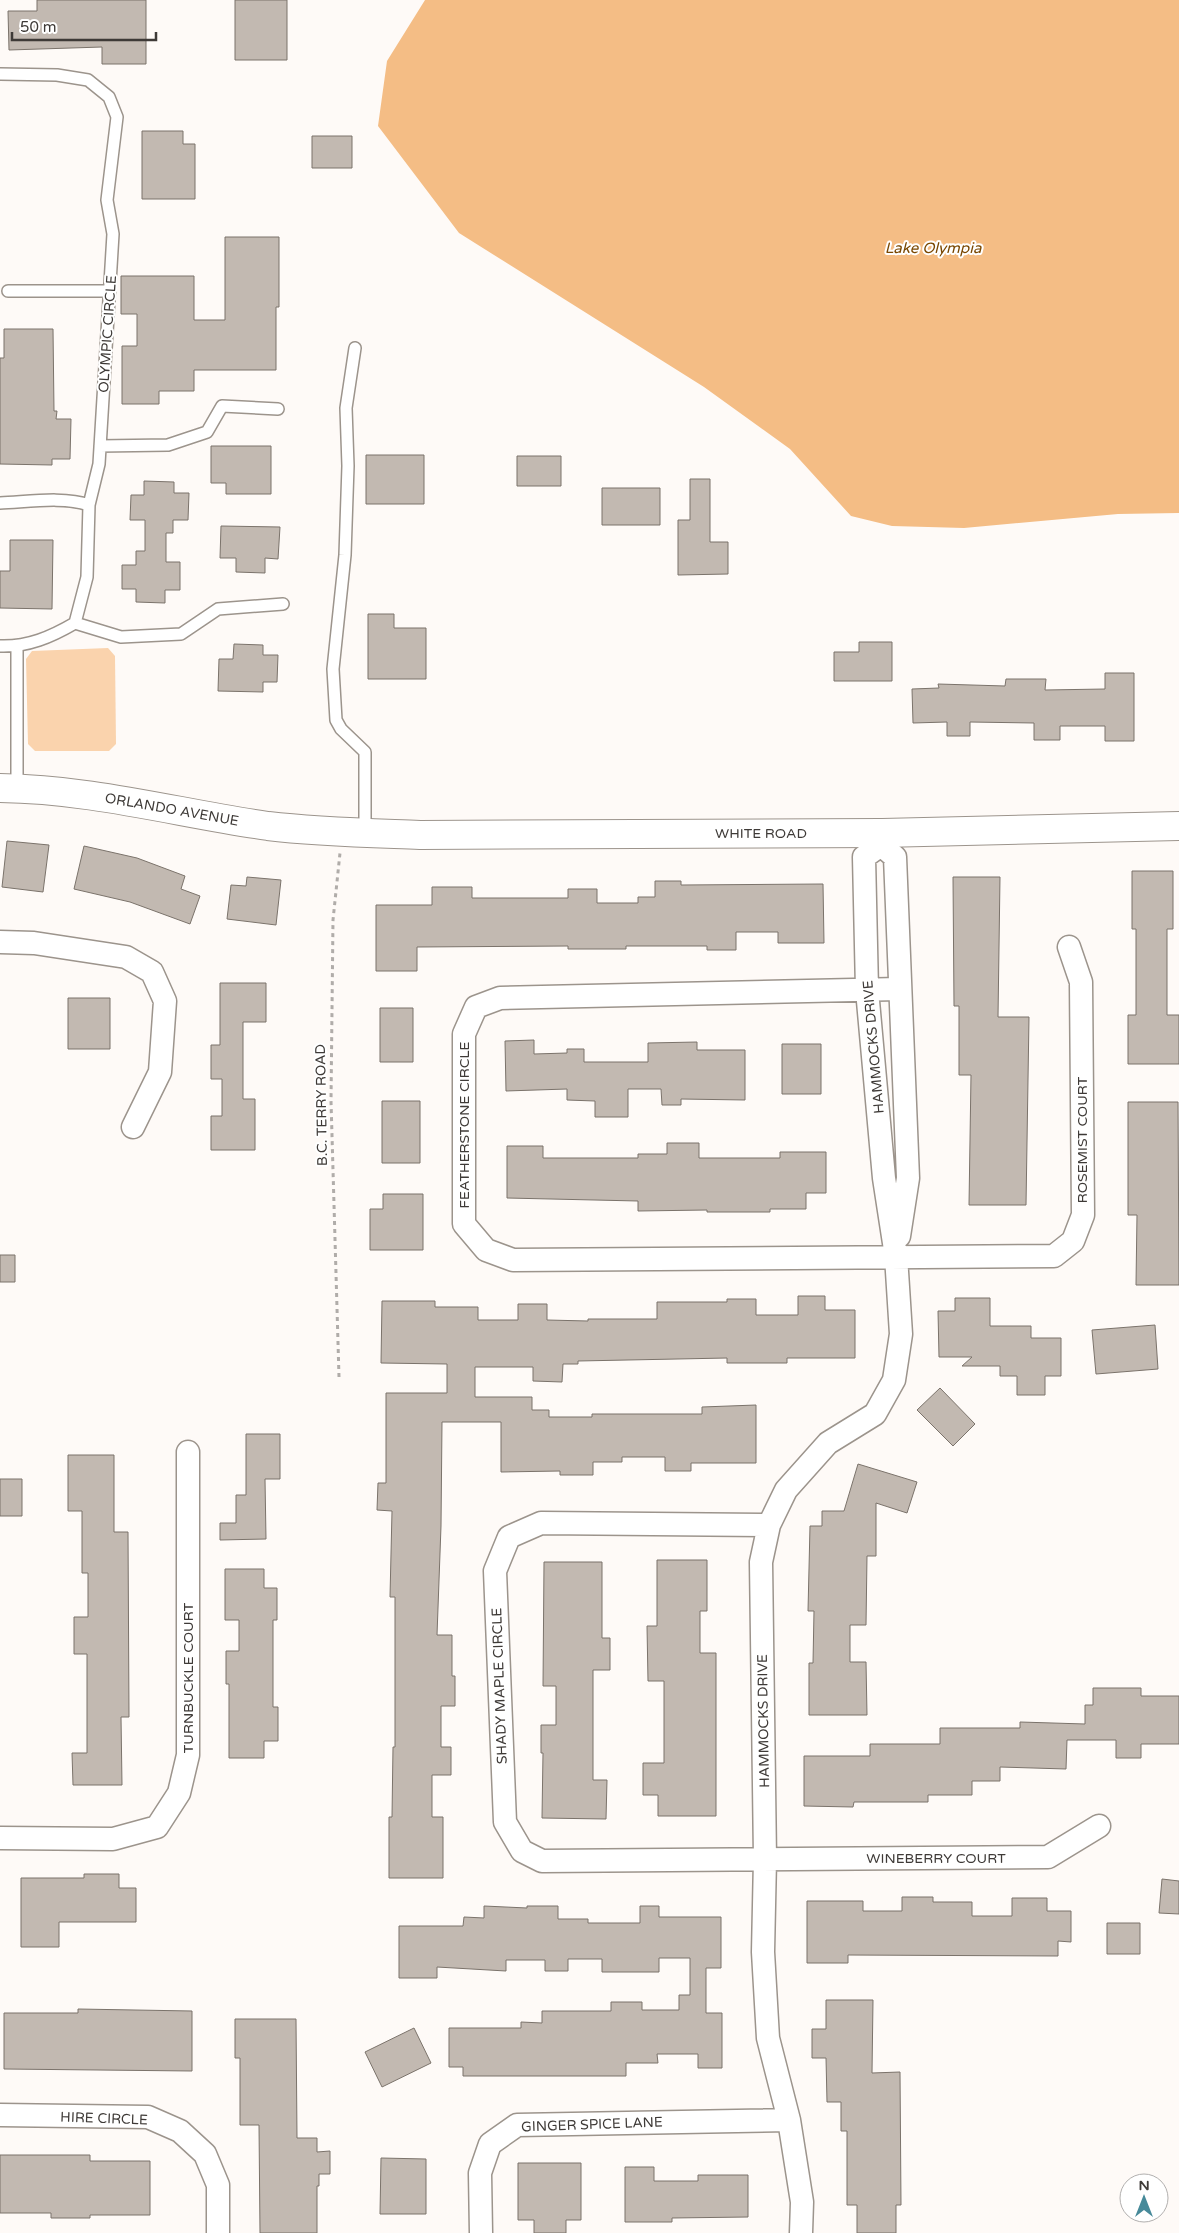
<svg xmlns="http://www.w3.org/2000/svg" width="1179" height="2233" font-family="'Varela Round',sans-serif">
<rect width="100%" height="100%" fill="#fefaf7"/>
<path fill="#fad3ad" d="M108,648L115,656L116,744L109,751H35L28,744L26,659L32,651Z"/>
<path fill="#f4bd85" d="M425,0H1179V513L1118,514L964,528L892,526L851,516L790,449L704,387L459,233L378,126L387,61Z"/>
<path fill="#c2b9b1" stroke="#7b736b" d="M37,0H146V64H102V47L9,50L8,11H37Z
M235,0H287V60H235Z
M142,131H183V144H195V199H142Z
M312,136H352V168H312Z
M225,237H279V307H276V370H194V391H159V404H122V346H137V314H121V276H194V320H225Z
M4,329H53L54,411H57L56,419H71L70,459H52V465L0,464V358H4Z
M211,446H271V494H226V483H211Z
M366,455H424V504H366Z
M517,456H561V486H517Z
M690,479H710V542H728V574L678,575V520H690Z
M144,481L174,482V493H189L188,520H173V533H166V562H180V590H165V603L136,602V589H122V565H136V551H145V520H130L131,495H144Z
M602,488H660V525H602Z
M221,526L280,527L278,559L265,558V573L236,572V558H220Z
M10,540H53L52,609L0,608V571H10Z
M368,614H394V628H426V679H368Z
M859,642H892V681H834V652H859Z
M234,644L263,645V655H278L277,682H263V692L218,691L219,659H233Z
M1105,673H1134V741H1105V726H1060V740H1034V723L970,722V736H947V722L913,723L912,689L939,688L938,684L1005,686L1006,679H1046L1045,690L1105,689Z
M7,841L49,845L43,892L2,887Z
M84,846L137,858L185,876L181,889L200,896L190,924L130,902L74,889Z
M1132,871H1173V929H1167V1015H1179V1064H1128V1015H1136V929H1132Z
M247,877L281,880L276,925L227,919L231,885L246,886Z
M953,877H1000L998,1017H1029L1026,1205H969L971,1075H959V1006H954Z
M655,881H681V885L823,884L824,943H778V932H736V950H707V946H626V949H568V946L417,947V971H376V905H432V887H472V898H568V889H597V903H638V897H655Z
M220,983H266V1022H243V1099H255V1150H211V1116H222V1079H211V1045H220Z
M68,998H110V1049H68Z
M380,1008H413V1062H380Z
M534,1040V1054L567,1053V1049H584V1062H648V1043L697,1042V1050H745V1100L681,1099V1105H662L661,1089H628V1117H595V1101L567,1100V1089L506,1091L505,1041Z
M782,1044H821V1094H782Z
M382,1101H420V1163H382Z
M1128,1102H1178L1179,1285H1136L1137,1215H1128Z
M667,1143H699V1158H780V1152H826V1193H806V1209H770V1212H707V1210L638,1211V1201L507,1198V1146H543V1158H638V1154H667Z
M383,1194H423V1250H370V1209H383Z
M0,1255H15V1282H0Z
M798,1296H825V1310H855V1358H787V1363H727V1358L578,1361V1364H563L562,1382L533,1381V1367H475V1397H532V1410H549V1417H592V1414H702V1407L756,1405V1463H691V1471H665V1457H622V1462H593V1475H560V1471L501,1472V1422H442L441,1526L437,1635H452V1676H455V1706H441V1747H451V1775H432V1817H443V1878H389V1817H392L393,1747H395V1597H390L392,1511L377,1510L378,1483H386V1393H447V1364L381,1363L382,1301H435V1307H478V1320H518V1304H547V1320L588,1321V1319H657V1302H727V1299H756V1315H798Z
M955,1298H990V1326H1031V1338H1061V1376H1045V1395H1017V1376H1000V1366H962L972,1357H939L938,1311H955Z
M1155,1325L1158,1369L1096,1374L1092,1330Z
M940,1388L975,1424L953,1446L917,1410Z
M246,1434H280V1479H265L266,1539L220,1540V1523H236V1495H246Z
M68,1455H114V1532H128L129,1717H121L122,1785H73L72,1753H87V1654H74V1617H88V1573H82V1511H68Z
M858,1464L917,1482L907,1513L876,1503V1556H867L866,1625H850V1662H866L867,1715H809V1663H813L814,1611H808L810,1526H822V1511H844Z
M0,1479H22V1516H0Z
M657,1560H707V1611H700V1653H716V1816H658V1795H643V1763H664V1681H648L647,1626H657Z
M544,1562H602V1638H610V1670H593V1780H607L606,1819L542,1818L543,1753H541V1725H556V1686H543Z
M225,1569H264V1588H277V1620H273V1707H278V1741H264V1758H229V1684H226V1651H239V1620H225Z
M1093,1688H1141V1696H1179V1744H1141V1758H1116V1740H1067L1066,1769L1000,1767V1781H972V1795H928V1802H854L853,1807L804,1806V1756H870V1744H940V1728H1020V1722L1085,1724V1705H1093Z
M84,1874H119V1888H136V1922H59V1947H21V1878H84Z
M1162,1879L1179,1881V1914L1159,1913Z
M902,1897H933V1902H972V1916H1012V1898H1047V1911H1071V1942L1058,1941V1956L848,1955V1963H807V1901H863V1911H902Z
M484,1906L527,1908V1906H558V1919H588V1923H640V1906H659V1917H721V1968H706V2013H722V2068H698V2054H657L658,2063H626V2076H463V2067H449V2028H521V2022L542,2023V2011H611V2002H642V2010H679V1995H690V1958H659V1972H602V1959H568V1971H545V1960H506V1971L437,1967V1978H399V1926H463L464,1917L484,1918Z
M1107,1923H1140V1954H1107Z
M826,2000H873L872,2073L900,2072L901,2205H896V2233H857V2205H847V2131H841V2102H827L826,2058H812V2029H826Z
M78,2009L192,2011V2071L4,2069V2013H78Z
M235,2019H296L297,2138H317V2152L330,2151V2174H319V2186H317V2233H260L259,2125H240V2058H235Z
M414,2028L431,2063L382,2087L365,2052Z
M0,2155H90V2161H150V2215H90V2218H51V2213H0Z
M381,2158L426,2159V2214H380Z
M518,2163H581V2220H566V2233H534V2220H518Z
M625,2167H654V2181H698V2175H748V2217L672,2218V2222H625Z"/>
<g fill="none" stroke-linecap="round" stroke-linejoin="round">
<defs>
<path id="lane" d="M0,74L57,75L88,80L109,97L117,117L107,200L113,234L99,464L89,505L87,577L75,623C51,637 28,647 0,646
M8,291H109
M355,348L346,408L348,466L345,555L333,669L336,720L341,729L365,752V833
M100,446L168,445L207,432L222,406L278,409
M0,503C27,502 64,496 89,505
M75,623L121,637L181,634L218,609L283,604
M17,647V788"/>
<path id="street" d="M881,845L895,857L908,1178L899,1236
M0,942L34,943L126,957L152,972L165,1001L160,1072L133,1127
M899,989L500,998L476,1007L464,1034V1224L486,1250L513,1260L1054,1256L1073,1241L1083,1215L1081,982L1069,947
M769,1525L541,1523L509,1537L495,1571L505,1822L522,1851L542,1861L1048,1857L1099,1826
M0,1838L113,1839L157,1827L179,1793L188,1755V1452
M0,2115L148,2117L180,2131L205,2154L218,2185V2233
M481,2233L480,2173L490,2144L517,2125L789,2120
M801,2233L802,2202L789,2120L768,2038L763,1952L765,1859L761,1562L769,1525L786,1490L828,1443L875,1414L894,1380L901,1334L896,1256L884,1178L867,990L864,857L881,845"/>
<path id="secondary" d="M0,788C91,789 178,813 268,826C318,832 369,833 420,835L882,833L1179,826"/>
</defs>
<use href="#lane" stroke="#9c948c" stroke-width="14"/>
<use href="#street" stroke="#9c948c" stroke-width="25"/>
<use href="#secondary" stroke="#9c948c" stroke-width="30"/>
<path stroke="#b0aca9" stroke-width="3" stroke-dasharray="4 4" stroke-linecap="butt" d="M339,1377L331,1101L333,920L340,853"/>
<use href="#lane" stroke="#fff" stroke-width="11"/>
<use href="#street" stroke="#fff" stroke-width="22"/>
<use href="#secondary" stroke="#fff" stroke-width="28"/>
</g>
<g text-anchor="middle" stroke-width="4" stroke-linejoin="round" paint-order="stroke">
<g font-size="14" fill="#3e3a37" stroke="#fff">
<text transform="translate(107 334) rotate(-86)" y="5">OLYMPIC CIRCLE</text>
<text transform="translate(172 809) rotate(10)" y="5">ORLANDO AVENUE</text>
<text x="761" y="838">WHITE ROAD</text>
<text transform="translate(873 1047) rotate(-95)" y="5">HAMMOCKS DRIVE</text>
<text transform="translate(321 1105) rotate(-91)" y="5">B.C. TERRY ROAD</text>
<text transform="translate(464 1125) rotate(-90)" y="5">FEATHERSTONE CIRCLE</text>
<text transform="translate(1082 1140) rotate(-90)" y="5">ROSEMIST COURT</text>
<text transform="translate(188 1678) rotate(-90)" y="5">TURNBUCKLE COURT</text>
<text transform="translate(499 1686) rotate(-92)" y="5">SHADY MAPLE CIRCLE</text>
<text transform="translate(763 1721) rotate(-91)" y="5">HAMMOCKS DRIVE</text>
<text x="936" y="1863">WINEBERRY COURT</text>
<text transform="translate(104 2118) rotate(2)" y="5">HIRE CIRCLE</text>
<text transform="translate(592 2124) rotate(-2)" y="5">GINGER SPICE LANE</text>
</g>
<g font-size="15" font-style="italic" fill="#794700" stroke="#fff">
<text x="933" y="253">Lake Olympia</text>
</g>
</g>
<g transform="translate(1144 2198)"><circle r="24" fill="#ffffff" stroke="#b2b0af"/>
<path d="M0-4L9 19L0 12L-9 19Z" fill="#478a9a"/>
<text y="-8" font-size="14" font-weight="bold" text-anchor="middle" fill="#3e3a37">N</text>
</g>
<path d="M12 32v8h144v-8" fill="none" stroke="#3e3a37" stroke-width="2.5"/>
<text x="20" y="32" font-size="15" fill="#3e3a37" stroke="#ffffff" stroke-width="4" paint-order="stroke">50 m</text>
</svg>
